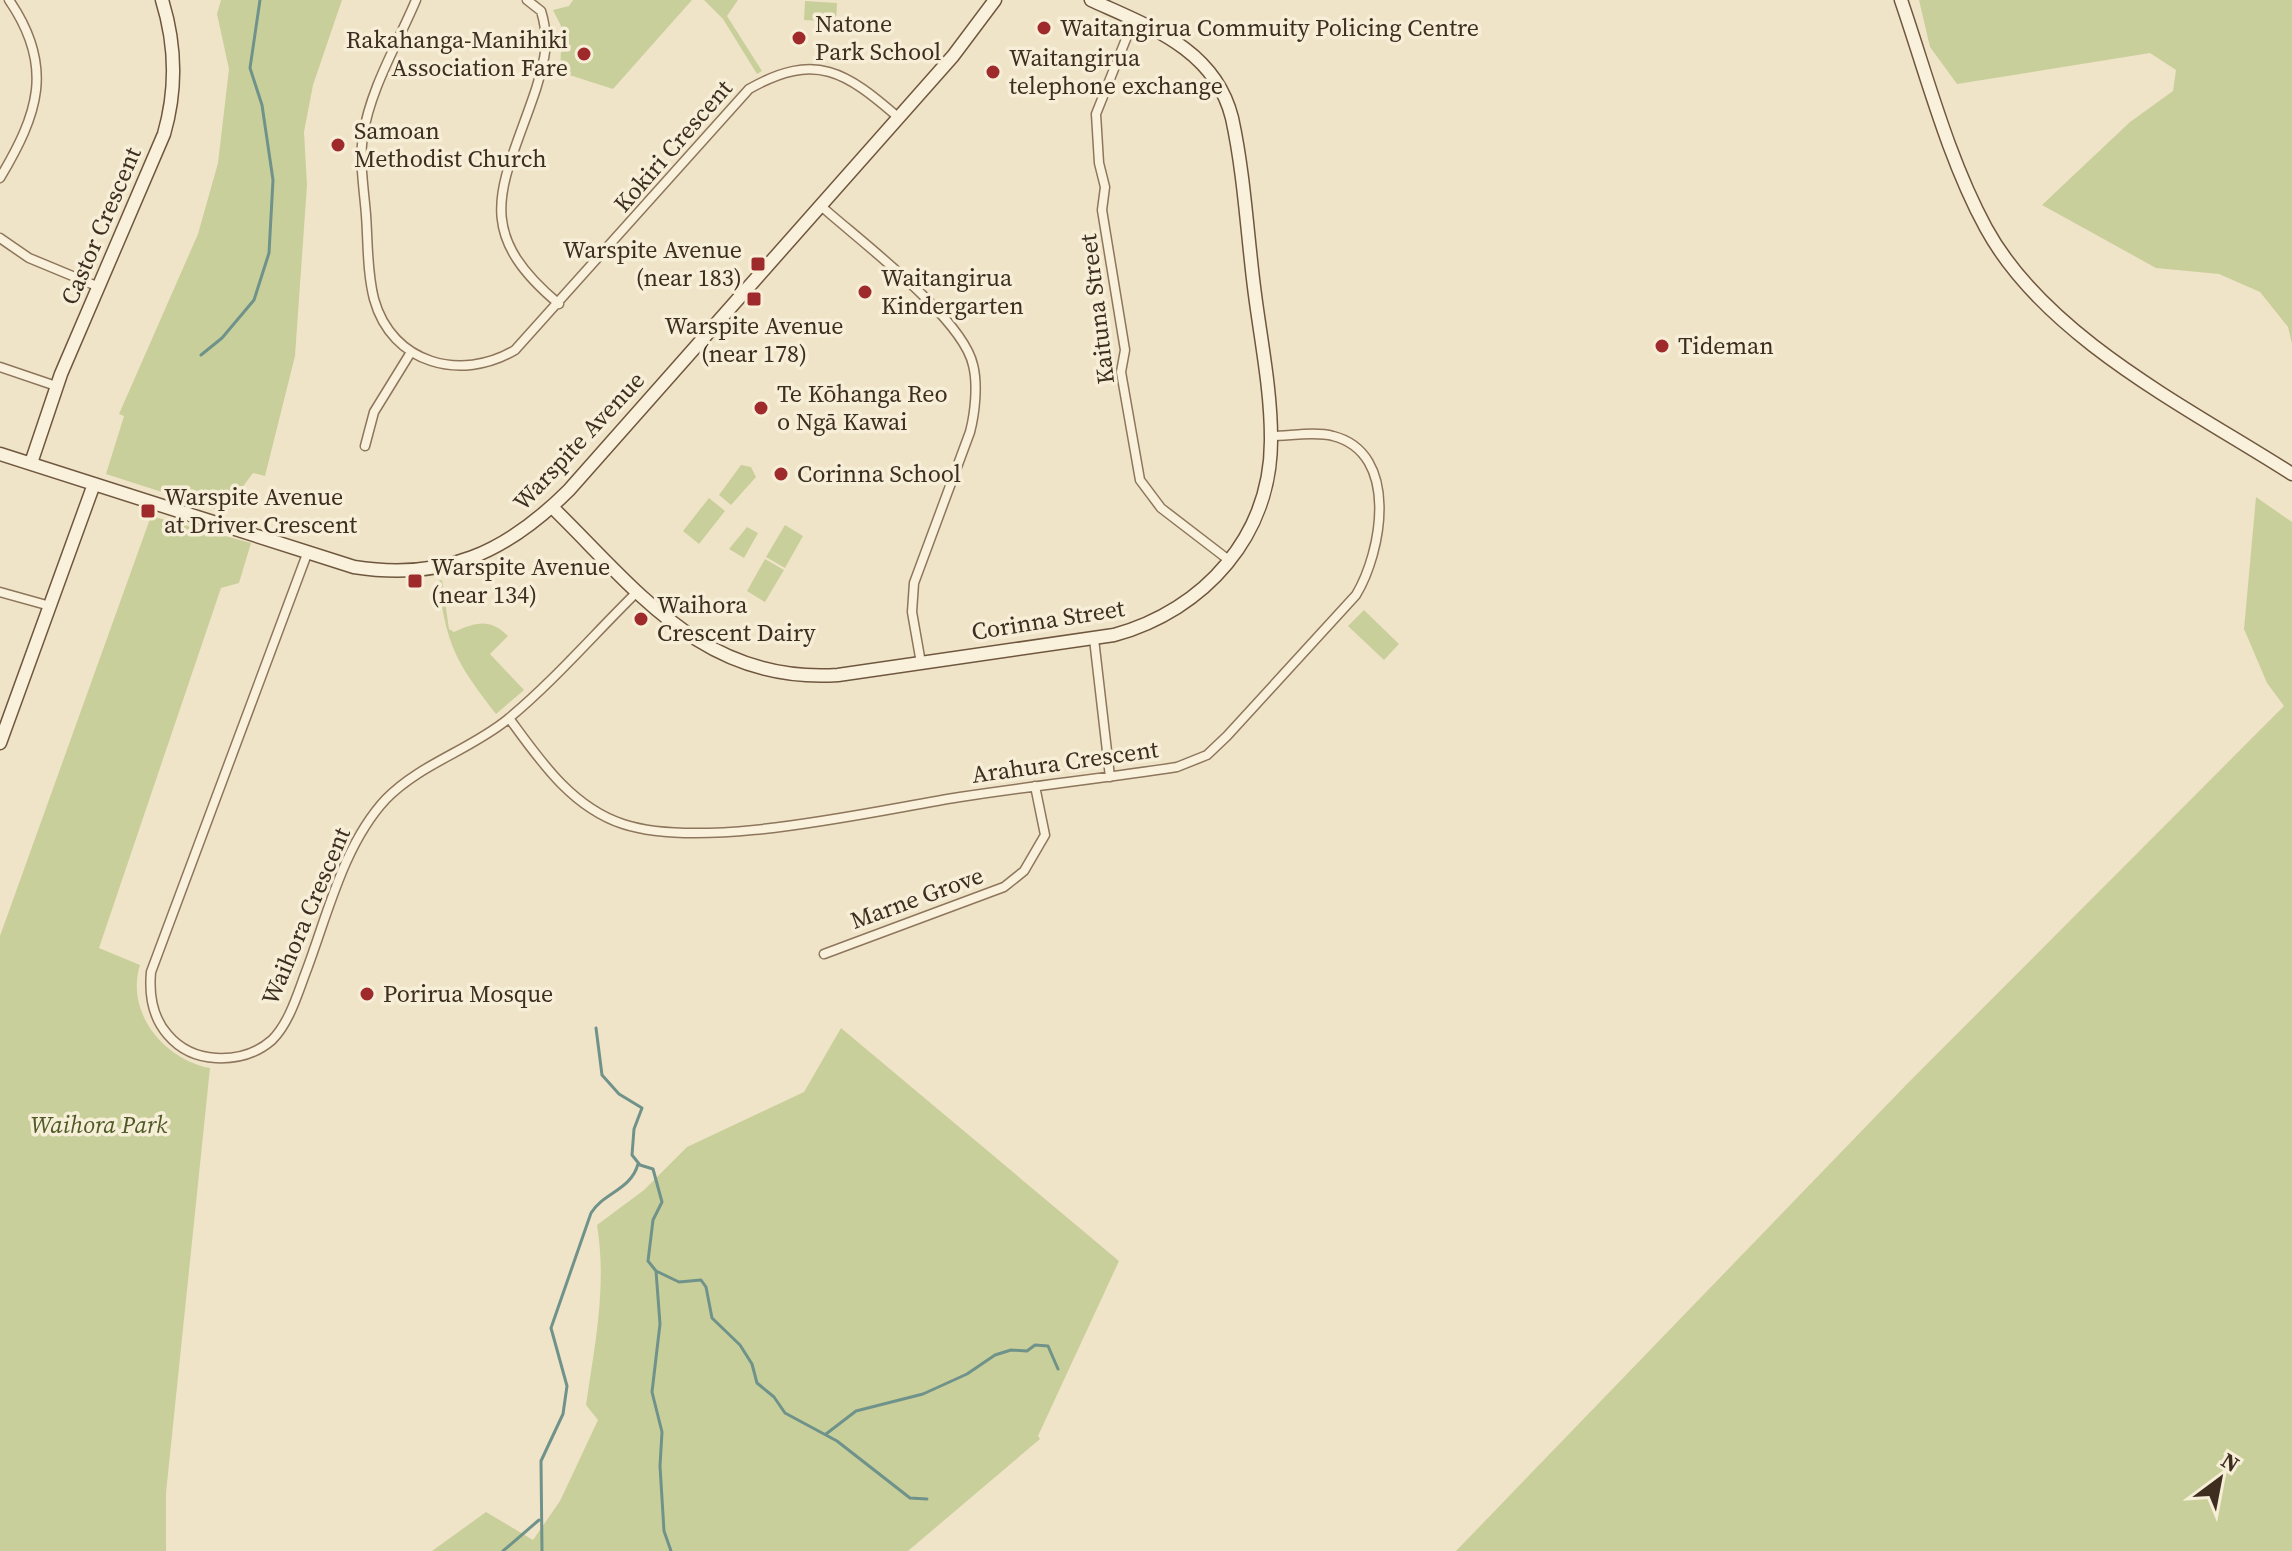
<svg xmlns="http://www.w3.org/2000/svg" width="2292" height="1551" font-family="'Source Serif 4',serif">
<rect width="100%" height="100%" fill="#f0e4c8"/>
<path fill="#c9cf9b" d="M221,0H342L313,85L304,132L307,185L295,356L265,476L253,473L224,512L106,474L124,416L119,414L198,234L218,163L229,69L217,14Z
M573,0H692L613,89L560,72L562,28L553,10L569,6Z
M704,0H738L727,16L762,71L757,74L723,19Z
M1919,0H2292V344L2288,327L2260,292L2219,274L2156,268L2042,205L2130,122L2173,91L2176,70L2150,53L1957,84L1930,47Z
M805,1L837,3L836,22L804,20Z
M741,465L751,467L756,477L731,505L719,495Z
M2256,497L2292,522V1551H1456L1906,1085L2284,706L2267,683L2244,629Z
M709,498L725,511L699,544L683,531Z
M151,516L251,543L239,583L221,588L99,948L140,965C125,1013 165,1060 210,1068L166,1493V1551H0V936Z
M785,525L803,536L785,568L766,557Z
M747,527L758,533L744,558L729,549Z
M765,559L784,570L765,602L747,591Z
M442,580L449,629L454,632C476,622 490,618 508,636L490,654L524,690L496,714C456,662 447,647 438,581Z
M1364,610L1399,644L1384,660L1348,626Z
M841,1028L1119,1261L1038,1436L1040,1439L908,1551H432L486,1512L533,1540L560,1501L598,1420L586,1405C595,1343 607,1287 597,1225L644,1190L687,1147L804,1092Z"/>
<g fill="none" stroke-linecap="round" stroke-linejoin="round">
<path stroke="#6f938a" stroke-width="3" d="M201,355L222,338L254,300L269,253L273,180L262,105L250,68L260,0
M596,1028L602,1075L619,1094L642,1108L634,1129L632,1155L640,1165L653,1169L662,1202L653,1220L648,1261L656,1271L660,1324L652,1392L662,1432L660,1466L664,1531L671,1551
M656,1271L679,1282L701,1280L706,1287L712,1318L740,1345L752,1364L757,1383L774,1397L785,1413L837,1441L910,1498L927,1499
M826,1434L856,1411L923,1394L967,1374L995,1355L1011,1350L1027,1351L1035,1345L1048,1346L1058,1369
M503,1551L539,1520
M542,1551L541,1461L563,1414L567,1386L551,1328L591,1213C603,1193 631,1190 638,1164"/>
<defs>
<path id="street" d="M416,0C398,43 370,89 363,136C359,161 364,189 366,215C368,242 367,272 374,299C392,364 461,382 515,350L749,89C816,51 846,72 899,118
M527,0L541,11C550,40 545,60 536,89C504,185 468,228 559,304
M1134,19L1096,114L1099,163L1105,187L1102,210L1125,350L1121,372L1140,480L1161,508L1230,561
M0,178C38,114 55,67 9,0
M821,206C859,240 963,318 973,365C978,384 975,413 970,432L914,583L912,612L921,663
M0,238L29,258L99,287
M0,367L56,386
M365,446L374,412L411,352
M307,554L151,972C149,994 152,1017 168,1035C180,1049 197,1057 216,1058C236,1059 256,1054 272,1040C290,1022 298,992 307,969C328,913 344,844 386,799C420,764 470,750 508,719C554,681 595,633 638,591
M0,592L50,606
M1094,639L1110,777
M509,718C539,759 571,807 623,824C705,851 872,811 960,797C1032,786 1105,778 1177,767L1207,755L1227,736L1356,595C1382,552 1400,453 1333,436C1315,431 1290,436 1271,436
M824,954L1004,887L1024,871L1045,835L1035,786"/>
<path id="secondary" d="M1901,0C1927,76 1948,158 1986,228C2046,338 2189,408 2292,474
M0,454L354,567C444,581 506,553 569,490L953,56L995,0
M31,463L61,374L164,134C177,89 176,45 162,0
M552,507C638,591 704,684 838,675L1114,635C1205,610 1272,535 1271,438C1271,388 1260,336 1254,287C1247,231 1244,173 1232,118C1215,49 1150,27 1091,0
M0,743L94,484"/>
</defs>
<use href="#street" stroke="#8d765c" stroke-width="11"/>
<use href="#secondary" stroke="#6f573f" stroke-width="15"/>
<use href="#street" stroke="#faf1dc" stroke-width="8"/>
<use href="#secondary" stroke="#faf1dc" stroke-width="12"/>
</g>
<g fill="#9e2a2b" stroke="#f7eed8" stroke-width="3">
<circle cx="1044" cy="28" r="8"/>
<circle cx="799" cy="38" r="8"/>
<circle cx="584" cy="54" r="8"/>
<circle cx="993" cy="72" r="8"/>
<circle cx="338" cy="145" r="8"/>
<rect x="750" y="256" width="16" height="16" rx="4"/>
<circle cx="865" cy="292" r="8"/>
<rect x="746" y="291" width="16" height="16" rx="4"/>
<circle cx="1662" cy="346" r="8"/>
<circle cx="761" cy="408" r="8"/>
<circle cx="781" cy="474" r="8"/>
<rect x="140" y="503" width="16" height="16" rx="4"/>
<rect x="407" y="573" width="16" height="16" rx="4"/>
<circle cx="641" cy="619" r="8"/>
<circle cx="367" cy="994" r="8"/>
</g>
<g text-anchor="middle" stroke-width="7" stroke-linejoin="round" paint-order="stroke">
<g font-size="24" fill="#3d2e20" stroke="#f7eed8" text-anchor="start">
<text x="815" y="32">Natone<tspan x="815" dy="28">Park School</tspan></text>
<text x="1060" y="36">Waitangirua Commuity Policing Centre</text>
<text x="568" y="48" text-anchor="end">Rakahanga-Manihiki<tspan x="568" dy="28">Association Fare</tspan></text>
<text x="1009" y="66">Waitangirua<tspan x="1009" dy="28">telephone exchange</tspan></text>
<text x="354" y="139">Samoan<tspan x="354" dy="28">Methodist Church</tspan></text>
<text x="742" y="258" text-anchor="end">Warspite Avenue<tspan x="742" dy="28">(near 183)</tspan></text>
<text x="881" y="286">Waitangirua<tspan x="881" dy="28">Kindergarten</tspan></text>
<text x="754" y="334" text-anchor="middle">Warspite Avenue<tspan x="754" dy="28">(near 178)</tspan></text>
<text x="1678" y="354">Tideman</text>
<text x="777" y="402">Te Kōhanga Reo<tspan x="777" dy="28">o Ngā Kawai</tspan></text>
<text x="797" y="482">Corinna School</text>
<text x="164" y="505">Warspite Avenue<tspan x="164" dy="28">at Driver Crescent</tspan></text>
<text x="431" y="575">Warspite Avenue<tspan x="431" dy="28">(near 134)</tspan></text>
<text x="657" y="613">Waihora<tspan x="657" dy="28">Crescent Dairy</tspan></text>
<text x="383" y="1002">Porirua Mosque</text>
</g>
<g font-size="24" fill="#3d2e20" stroke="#f7eed8">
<text transform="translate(673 146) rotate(-49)" y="8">Kokiri Crescent</text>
<text transform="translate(101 226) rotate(-67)" y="8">Castor Crescent</text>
<text transform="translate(1097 309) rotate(-97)" y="8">Kaituna Street</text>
<text transform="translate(579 441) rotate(-47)" y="8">Warspite Avenue</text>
<text transform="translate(1048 620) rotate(-9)" y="8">Corinna Street</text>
<text transform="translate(1065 762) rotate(-8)" y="8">Arahura Crescent</text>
<text transform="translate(917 898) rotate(-20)" y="8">Marne Grove</text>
<text transform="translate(306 916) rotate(-67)" y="8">Waihora Crescent</text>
</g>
<g font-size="24" font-style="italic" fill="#4d5a26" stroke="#f7eed8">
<text x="99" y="1133">Waihora Park</text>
</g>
</g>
<g transform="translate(2220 1479) rotate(32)" stroke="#f7eed8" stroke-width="6" paint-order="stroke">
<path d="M0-6L14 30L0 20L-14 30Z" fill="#3d2e20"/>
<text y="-12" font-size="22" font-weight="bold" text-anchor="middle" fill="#3d2e20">N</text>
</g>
</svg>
